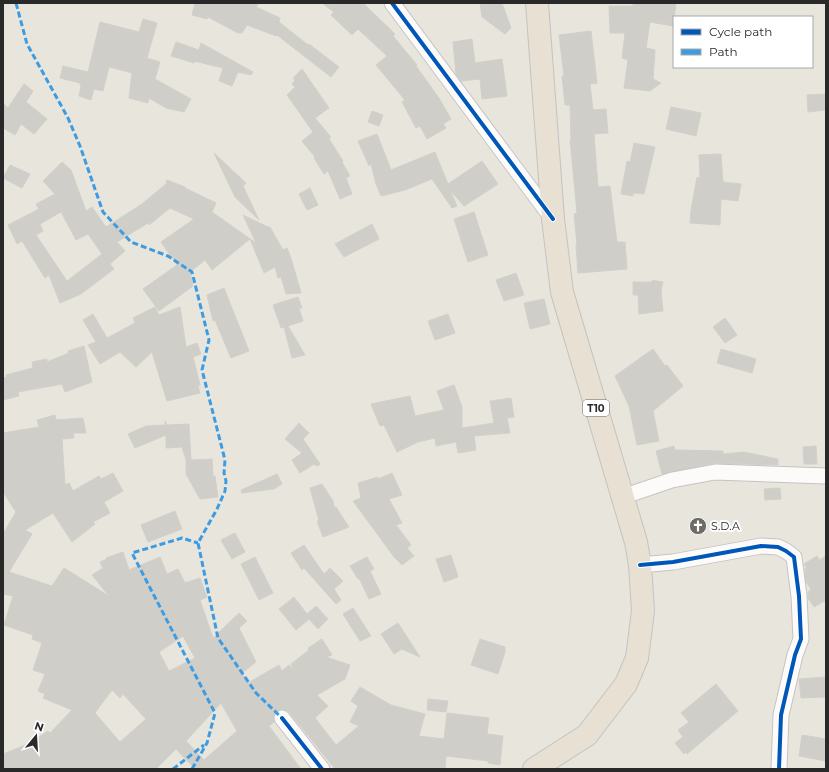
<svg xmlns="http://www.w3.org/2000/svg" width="829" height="772" font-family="Montserrat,sans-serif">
<rect width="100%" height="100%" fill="#e8e5dd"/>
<path fill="#d0cec9" stroke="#d3d0ca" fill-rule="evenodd" d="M195,3H259L256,7L280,18L279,22L308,45L309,44L339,67L331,77L277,35L276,36L247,25L242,33H238L208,17L207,19L192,15Z
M322,3H363L395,34L393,36L417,65L416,66L439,98L451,119L443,124L446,128L427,139L420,126L416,128L402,102L405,100L376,65L387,56L358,29L352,35L331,15L334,12Z
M480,3H502L511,28L505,34L482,17Z
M633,3H676L673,26L650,22L646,48L655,50L653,79L661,83L650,91L624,88L628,60L622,58L625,33H610L609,6H633Z
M143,19L157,23L147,58L160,62L155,79L191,99L184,112L166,108L149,98L148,103L129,98L132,73L109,67L103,91L94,89L91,100L79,96L81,86L80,85V83L60,78L63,66L88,72L100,22L139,32Z
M591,31L597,83L590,84L593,110L606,109L608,133L594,134L598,187L610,186L617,242H625L627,269L578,273L576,245H577L574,214L577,213L570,140H571L570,105H565L562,76H564L559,35Z
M472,39L475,63L502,59L507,96L482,99L480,79L461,81L456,74L453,42Z
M176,42L199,50L201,43L253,72L251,75L238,72L232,86L219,81L223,68L194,61V63L171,56Z
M302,69L329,108L315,118L331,137L329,139L343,161L342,162L350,176L346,178L352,194L340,199L328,171L324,174L314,158L315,157L302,141L313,132L287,95L295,87L292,84L295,80L293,78Z
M24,84L33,91L26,102L47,119L34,134L21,124L15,135L3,128V103L8,108Z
M826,94V110L808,112L807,95Z
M671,107L701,113L696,136L666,129Z
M372,111L383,115L379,126L368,122Z
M377,134L391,170L435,152L448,184L482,161L498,184L464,206L450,190L457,206L452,208L432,179L405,190L381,196L376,184L371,164L369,166L358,141Z
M634,143L655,147L644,194L633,193V196L621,194L627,161L630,162Z
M214,153L246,183L243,186L259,220L235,197Z
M721,154L723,182L741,184L738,201L721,199L720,225L690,223L691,210L697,177L700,178L699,155Z
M62,162L71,170L86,211L92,207L106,227L142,204L166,184L167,180L185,187V188L216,203L212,212L256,243L243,215L268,227H270L283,250L287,248L291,258L301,293L286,294L281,277L278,278L275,267L264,273L250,239L212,270L205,260L190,272L193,286L159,311L143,289L177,265L161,242L194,219L170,208L149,225L148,223L117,242L125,251L110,264L114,269L81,294L60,303L49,275L45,278L22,241L17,244L8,225L39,209L36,204L55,194L43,181ZM61,212L76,240L88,234L102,254L67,281L36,235L43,231L40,224Z
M10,165L30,174L22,188L3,178Z
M310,188L318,205L307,210L299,194Z
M474,212L488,255L468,262L454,219Z
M372,224L379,239L344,257L335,244Z
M516,273L524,295L504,301L496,280Z
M652,280L663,282L661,291L663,311L639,314L638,295H633V282H652Z
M224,288L249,351L231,358L215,320L213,321L207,295Z
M298,297L302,308H299L303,321L288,326L305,355L292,358L284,327L281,328L273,305Z
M544,299L550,324L530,329L524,303Z
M155,307L159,315L180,307L186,347L197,343L201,354L193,357L200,385L198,386L200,393L167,401L152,352L136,367L120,352L100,364L88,345L96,342L83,320L93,314L107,338L135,323L133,318Z
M448,314L455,333L435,340L428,321Z
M725,318L737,335L725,343L713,327Z
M84,346L92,382L65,392L62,384L18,392L19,396L3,400V378L7,377L6,375L33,368L32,362L47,359V362L69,353L68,351Z
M653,349L665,366L667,365L683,386L653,411L659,441L637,445L629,406L615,376Z
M721,349L756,359L752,373L717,363Z
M454,385L462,407V428L494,423L490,401L511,398L514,417L507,418L510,433L474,436L476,450L458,453L456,442L436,446L435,438L418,442L397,452L384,425L380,426L371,404L410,396L415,416L444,410L437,391Z
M55,415L56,420L83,418L86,433H73L74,438L62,439L65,485L69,483L73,491L99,476L101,479L113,473L123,491L104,502L110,513L93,522L95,524L72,542L53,513L25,530L32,534L9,572L52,586L64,568L109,596L92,575L103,568L100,562L107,559L106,558L123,552L129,570L160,557L167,574L178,569L185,583L200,578L207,597L200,600L213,638L239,613L247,621L239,628L256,662L242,673L248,683L279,665L282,671L289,665L294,670L291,664L309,650L308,648L322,639L332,655L326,657L350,665L345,679L317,695L328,706L315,718L336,745L359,726L350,722L358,706L351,701L360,687L391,705L425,714L419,736L444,739L447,713L489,718L487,734L503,736L500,765L488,763V761L446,756L445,769H335L289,712L286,710L281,709L277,711L274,714V722L269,726L301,769H195L176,749L156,769H3V754L28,744L48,731L50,733L72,710L43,698L45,694L38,691L45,674L33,670L42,643L32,639L33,635L4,625L13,596L3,594V534L16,512L3,492V433L39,427L37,420ZM183,636L195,658L169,671L159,652ZM112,690L120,698L123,694L146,719L120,742L95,713ZM221,703L237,731L204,760L186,741Z
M165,421L167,425L189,424L191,460L212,459L213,476H215L218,497L200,499L186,474V460L182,447L166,448V435L135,448L128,434L146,426L165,425Z
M299,423L309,433L303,439L320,464L317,466L314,464L300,473L292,460L302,453L285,439Z
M674,446L675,450L723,451V454L744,452L778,459V465L714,463L662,474L656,451Z
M816,446L817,464H804L803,447Z
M392,473L402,495L389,499L402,523L396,525L411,545L407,548L414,556L402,565L394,557L353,501L361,498L358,483L378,477V479Z
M277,474L282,484L274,489L242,493L241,490Z
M322,484L333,501L334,507H336L349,527L323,537L317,521H319L310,488Z
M780,488L781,499L765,500L764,489Z
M175,511L182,529L148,542L141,525Z
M235,533L245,552L232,559L221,540Z
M304,545L324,574L330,568L343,581L334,589L341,600L336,604L304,568L302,570L291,553Z
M451,555L458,577L444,582L436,559Z
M817,556L819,560L826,556V600L814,607L808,598V592L811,589L806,582L805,569L807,568L804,564Z
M255,557L273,593L259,600L241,564Z
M367,557L374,569L370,571L381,594L369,599L359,578L358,579L350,566Z
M294,597L307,614L316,606L328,619L318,629L309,619L296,630L279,609Z
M353,608L371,636L360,641L343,614Z
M398,623L420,657L402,649L394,654L381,634Z
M480,639L505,647V652L498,674L471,665Z
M826,677V697L801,698L799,679Z
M716,684L738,711L687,754L686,752L684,754L675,743L683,737L678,730L689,722L681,713Z
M428,699L448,701L446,712L427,710Z
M802,735L826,739V761L799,756Z"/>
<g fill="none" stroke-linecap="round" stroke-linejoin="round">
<defs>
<path id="minor" d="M392,3L552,218
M622,497L672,480L715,472L826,476
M640,565L673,562L761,546L778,547L786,551L794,557L799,596L801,639L795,655L781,715L779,769
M282,718L322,769"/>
<path id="trunk" d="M534,769L587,735L626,684L637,658L643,611L640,565L636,542L562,292L553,219L537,3"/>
</defs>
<use href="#minor" stroke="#c5c4c3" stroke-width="17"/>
<use href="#trunk" stroke="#c4c3c0" stroke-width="24"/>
<use href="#minor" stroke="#fcfbfa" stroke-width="15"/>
<use href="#trunk" stroke="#e8e0d2" stroke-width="22"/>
<path stroke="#3d9ce1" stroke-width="3" stroke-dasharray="6 3" stroke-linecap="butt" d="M16,3L27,44L68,118L80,146L103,212L131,242L168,256L192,272L209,340L202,370L225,460L224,473L226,481L225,491L217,509L198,543L218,638L256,693L282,718
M173,769L204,745
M192,769L207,743L215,713L132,553L182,538L198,543"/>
<defs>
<path id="cycleway" d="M392,3L553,219
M640,565L673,562L761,546L778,547L786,551L794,557L799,596L801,639L795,655L781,715L779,769
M282,718L322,769"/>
</defs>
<use href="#cycleway" stroke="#fff" stroke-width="6"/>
<use href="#cycleway" stroke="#0057b8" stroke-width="4"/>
</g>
<defs>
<symbol id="church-disc" viewBox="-11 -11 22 22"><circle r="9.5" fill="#6c6b68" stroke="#fff"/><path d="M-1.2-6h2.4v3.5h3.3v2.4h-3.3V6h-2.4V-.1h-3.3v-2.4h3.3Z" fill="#fff"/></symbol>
</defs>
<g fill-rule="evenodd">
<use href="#church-disc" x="688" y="516" width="20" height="20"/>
</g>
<g text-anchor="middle" stroke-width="4" stroke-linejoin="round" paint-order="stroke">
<rect fill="#fff" stroke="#696969" stroke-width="1" x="583" y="400" width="26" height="16" rx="3"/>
<g font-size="10" font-weight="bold" fill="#292929">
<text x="596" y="412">T10</text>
</g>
<g font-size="11" fill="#292929" stroke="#fff" text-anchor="start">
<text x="711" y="530">S.D.A</text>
</g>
</g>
<rect width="829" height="772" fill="none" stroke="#292929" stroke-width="8"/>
<rect x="673" y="16" width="140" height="52" fill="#ffffff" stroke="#a9a9a9"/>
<rect x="681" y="29" width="20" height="6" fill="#0057b8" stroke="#a9a9a9"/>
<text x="709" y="36" font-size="12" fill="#292929">Cycle path</text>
<rect x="681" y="49" width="20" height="6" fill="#3d9ce1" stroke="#a9a9a9"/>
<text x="709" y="56" font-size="12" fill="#292929">Path</text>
<g transform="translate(36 736) rotate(18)" stroke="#ffffff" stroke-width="3" paint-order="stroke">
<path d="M0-3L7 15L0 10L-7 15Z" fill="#292929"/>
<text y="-6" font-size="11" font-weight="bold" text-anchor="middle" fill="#292929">N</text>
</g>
</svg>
